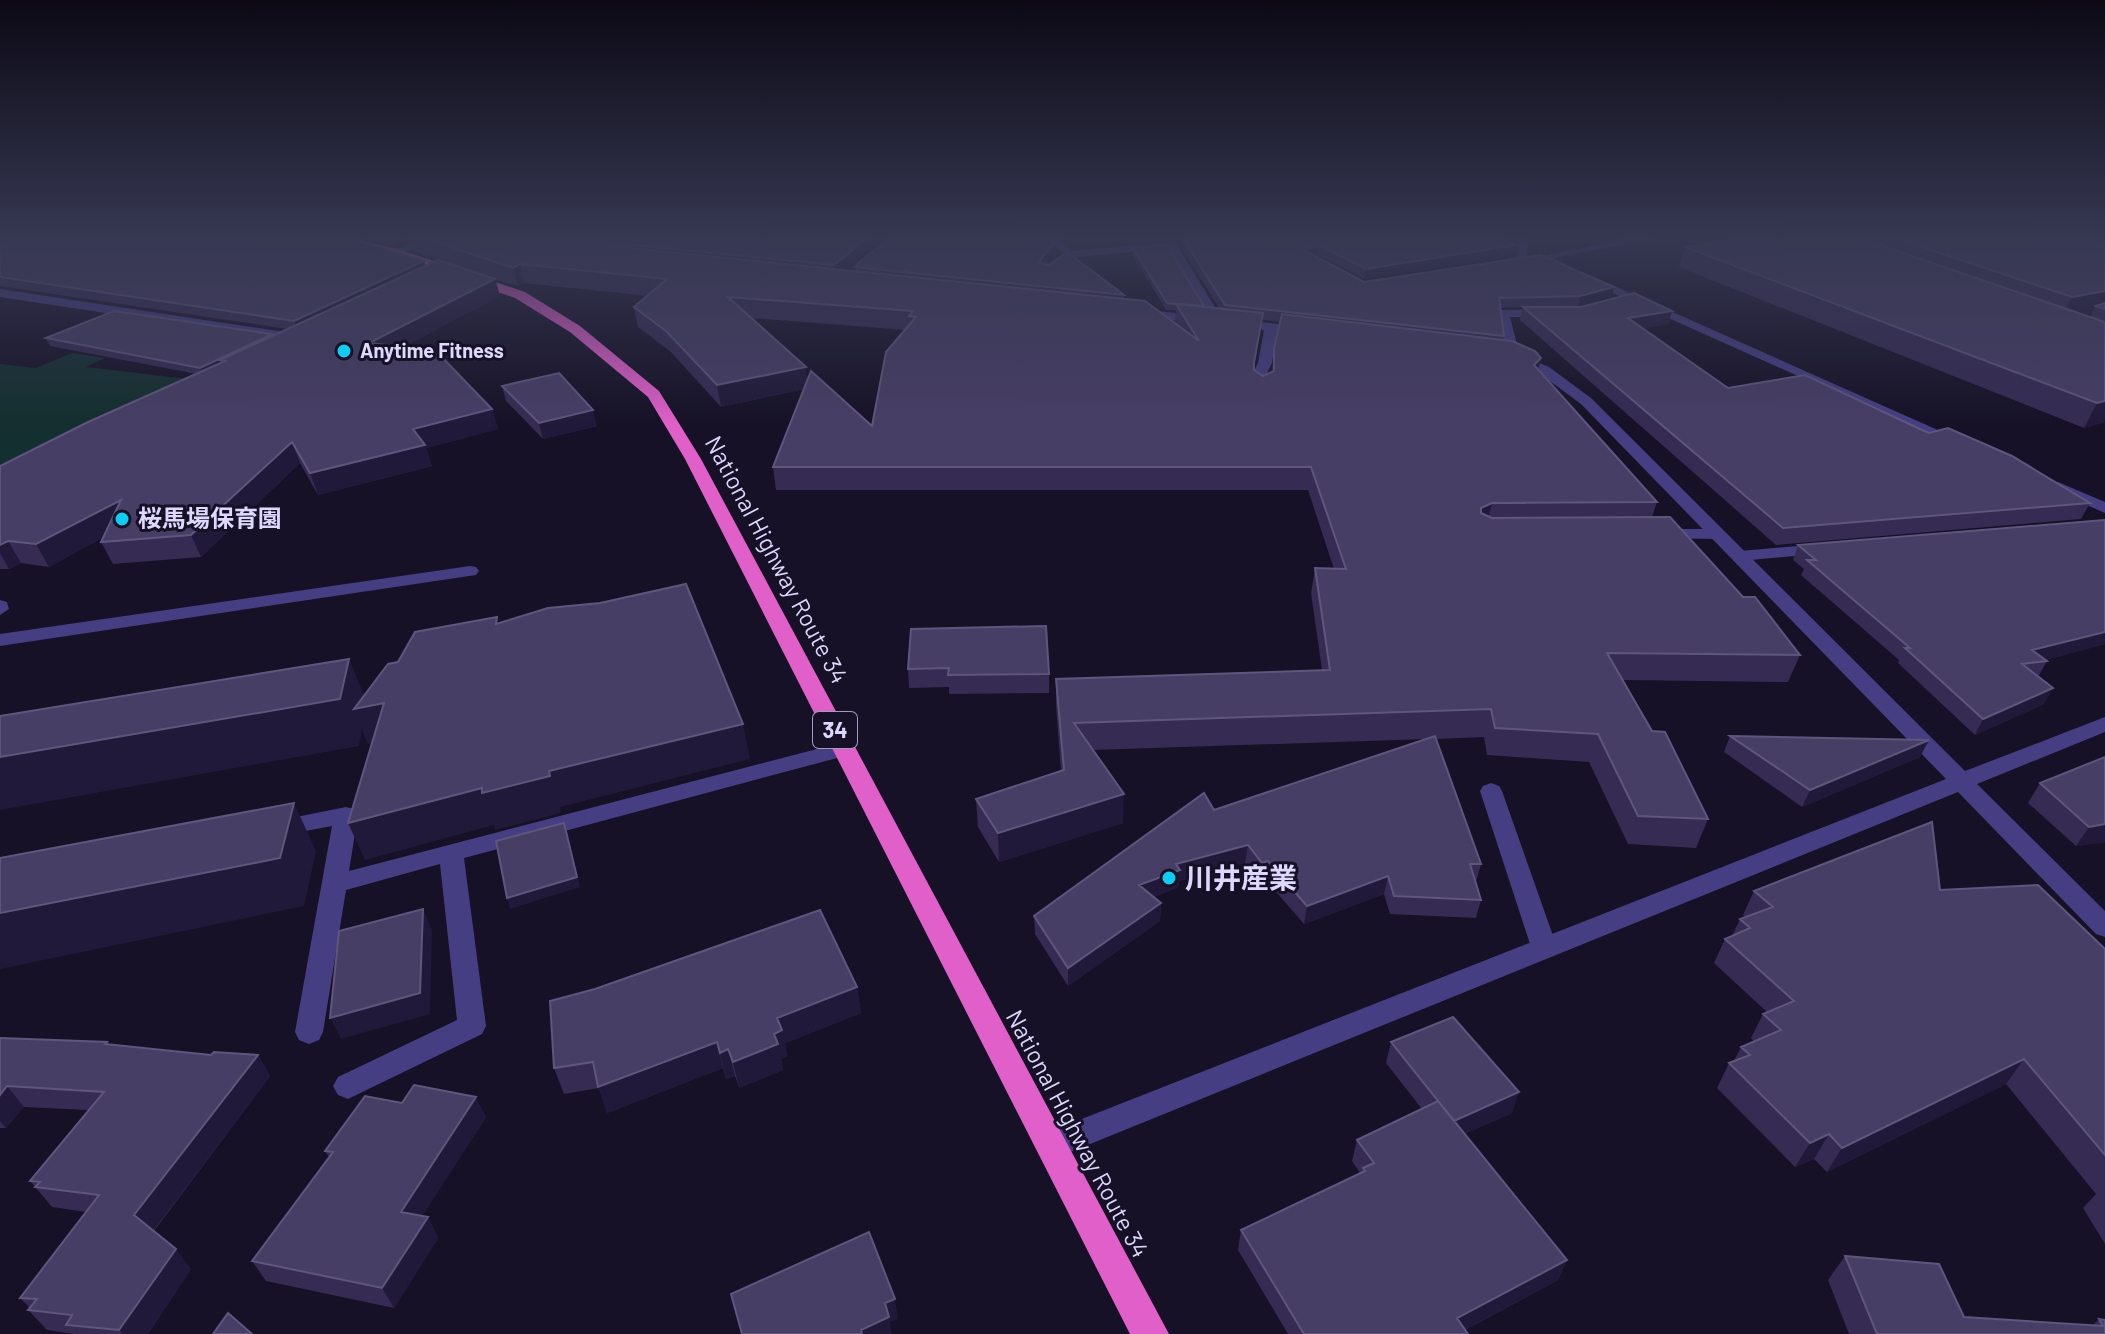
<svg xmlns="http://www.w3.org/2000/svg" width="2105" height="1334" font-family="Barlow,'Noto Sans JP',sans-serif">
<rect width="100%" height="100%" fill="#161126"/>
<path fill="#142f2f" d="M72,353L105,358L86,367L197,380L0,473V364L36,368Z"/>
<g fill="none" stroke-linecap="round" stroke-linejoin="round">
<path fill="#453e82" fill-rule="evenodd" d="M1499,310L1547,309L1553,313L1547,317H1510L1520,356L1513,360L1506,356Z
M470,566L476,567L479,571L476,575L0,646V634Z"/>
<path fill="#453e82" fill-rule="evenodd" d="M430,237H448L394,255L389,252Z
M1043,237H1055L1072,251L1175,242L1224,322L1214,325L1168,248L1070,258Z
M1518,237H1528L1527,262L1517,260Z
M1636,237H1662L1554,258L1567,265L1561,268L1535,257Z
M1586,277H1594L1967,443L1964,446H1954L1586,281Z
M0,289L298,334L304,338L298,342L0,297Z
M1139,309L1202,316L1208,320L1202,324L1135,316V310Z
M1234,319L1306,327L1312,331L1306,335L1277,331L1272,363L1266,375L1267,394H1257L1252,375L1258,363L1264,330L1230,326L1228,323Z
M2058,482L2105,502V513L2052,490L2050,487Z
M1658,529H1718L1727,534L1718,539L1652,538L1649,534L1652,530Z
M1820,544L1826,545L1829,549L1826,553L1740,561L1731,556L1740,551Z
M0,600L7,602L9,609L0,615Z
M844,742L855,749L852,754L464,858L486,1026L482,1034L348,1099L338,1095L333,1086L338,1077L457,1020L440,864L346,890L323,1032L319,1040L309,1044L299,1040L295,1032L332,826L279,836L271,834L267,828L271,822L346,807L354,809L358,815L349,871Z
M1491,783L1499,786L1502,791L1557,947L1553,954L1544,957L1535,954L1531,947L1480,791L1483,786Z"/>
<path fill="#453e82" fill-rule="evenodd" d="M1513,352L1549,367L1591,398L1965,771L2105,717V732L1977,784L2105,911V937L2096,934L1958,792L1063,1155L1052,1159L1041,1155L1037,1145L1041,1135L1946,779L1581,404L1539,373L1508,359V353Z"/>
<path fill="#e05fc8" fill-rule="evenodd" d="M323,237H345L398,249L525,292L580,326L659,391L701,459L1169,1334H1130L685,459L648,397L570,332L515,298L390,255Z"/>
</g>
<path fill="#352b53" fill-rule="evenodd" d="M0,237L424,261L425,266L473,271L416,252L412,240L397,246L361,237H880L841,270L855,271L854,267L1055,252L1044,264L1124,295V299L1175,323L1176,310H1166L1133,255V248L1204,307L1219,308L1183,250L1184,240L1200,239L1197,237H1500L1516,245L1514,254L1364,279L1317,254L1314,256L1364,282L1612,297L1578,306L1548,307L1672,311L1668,324L1643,328L1728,388L1922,430L2090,503L2081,519L1776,545L1520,320L1523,307L1500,308L1504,336L1503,340L1538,369L1657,502L1652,517L1743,597L1800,655L1788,682L1623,680L1652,731L1708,819L1696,848L1628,844L1589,762L1487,755L1484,737L1436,739L1481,864L1476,882L1481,900L1476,918L1390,914L1384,894L1304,924L1265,879L1260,881L1245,863L1179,881L1178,887L1154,897L1161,903L1160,921L1068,986L1035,934L1034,916L1214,810L1426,739L1093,750L1123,823L999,862L978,827L976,799L1061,771L1056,706V679L1322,670L1311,593L1315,568L1334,569L1308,490H776L773,467L804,389L721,407L671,352L638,327L634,307L648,296L524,283L518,286L495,279L500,296L403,347L492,409L498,429L426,448L432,466L318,495L300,463L201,557L113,564L101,542L104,537L49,567L21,563L9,569H0V466L197,374L50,346L46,338L273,336L287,329L0,286ZM752,318L905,330L872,426L807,380ZM1262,320L1280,322L1274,348L1272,372L1263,376L1254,369Z
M1746,237H2105V422L2084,428L1679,267L1685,247ZM2092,313L2090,317L2082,315Z
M502,386L597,426L543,439L506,401Z
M2105,520V644L2045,660L2047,661L2038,677L2044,704L1975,735L1898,663L1899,660L1801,575L1804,569L1793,560L1798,545Z
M911,629L1049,674V693L949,694V687L909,688L908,669Z
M1730,736L1920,757L1802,807L1724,752Z
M2105,757V842L2076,846L2028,803L2040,783Z
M1940,890L2105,949V1244L2083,1208L2096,1194L2006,1084L1827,1172L1814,1159L1795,1167L1717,1088L1729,1063L1734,1061L1741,1047L1754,1042L1751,1038L1763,1014L1767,1012L1714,963L1725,939L1732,936L1740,919L1745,917L1743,915L1754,891Z
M857,987L861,1013L785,1043L787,1056L781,1059L783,1070L739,1088L735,1076L726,1079L723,1068L607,1113L599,1088L564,1094L554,1068Z
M0,1038L107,1042L109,1044L211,1055H258L270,1076L154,1231L191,1269L148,1334H74L47,1330L28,1310L30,1308L20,1298L86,1212L52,1207L30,1181L88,1110L24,1107L6,1128H0Z
M1391,1042L1512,1113L1464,1134L1567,1260L1558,1280L1465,1330L1468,1334H1288L1238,1250L1241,1230L1360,1173L1352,1161L1357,1140L1422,1109L1386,1063Z
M486,1117L422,1216L428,1217L438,1238L394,1308L266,1281L252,1261L329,1157L325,1151Z
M1845,1256L1964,1317L2093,1325L2099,1319L2105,1320V1334H1849L1828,1280Z"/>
<path fill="#211939" d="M395,237H412V240L397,246Z
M868,237H880L835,275L834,265Z
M1055,243V252L1038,272V262Z
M1319,245L1317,254L1303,260L1304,250Z
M1516,245L1514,254L1364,279L1366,269Z
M424,261L427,271L298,331L294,321Z
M520,264L524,283L518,286L513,268Z
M495,279L500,296L375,362L369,343Z
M1614,287L1612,297L1578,306L1580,296Z
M2105,291V309L2096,306L2092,313L2061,319L2072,297Z
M1672,311L1668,324L1624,331L1628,318Z
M272,334L275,342L225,361L220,360L222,366L203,375L200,368Z
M1541,358L1536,379L1534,365Z
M806,367L808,388L721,407L717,385Z
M2105,401V422L2084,428L2097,403Z
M492,409L498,429L426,448L432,466L318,495L310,473L413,429Z
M593,410L597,426L543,439L539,423Z
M292,442L300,463L201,557L191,535Z
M121,500L132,522L49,567L36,544Z
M1492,503L1486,527L1476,532L1481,508Z
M8,541L21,563L9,569L0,553V545Z
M2105,632V644L2034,663L2032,650Z
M349,659L368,704L384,703L398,739L368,744L362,730L359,746L0,810V757Z
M2053,688L2044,704L1975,735L1983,719Z
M743,724L750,759L560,807L561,813L495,830L494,825L365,860L348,823L549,771Z
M1929,740L1920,757L1802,807L1810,790Z
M1124,794L1123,823L999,862L998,833Z
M294,803L316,851L304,906L0,969V913Z
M2105,824V842L2076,846L2089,827Z
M567,834L580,887L510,909L507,898Z
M1248,845L1245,863L1179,881L1178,887L1138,903L1139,885L1176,864Z
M1268,861L1265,879L1260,881L1262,863Z
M1388,876L1384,894L1304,924L1307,906Z
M1161,903L1160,921L1068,986V968Z
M423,909L432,930L430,1014L341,1039L330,1018Z
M857,987L861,1013L785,1043L787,1056L781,1059L783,1070L739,1088L733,1062L774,1034L777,1018Z
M717,1042L723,1068L607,1113L598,1087Z
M728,1049L735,1076L726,1079L720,1053Z
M258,1055L270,1076L150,1235L134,1215Z
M2024,1059L2006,1084L1827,1172L1842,1148Z
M7,1086L24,1107L6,1128L0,1121V1095Z
M1519,1092L1512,1113L1447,1141L1454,1121Z
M476,1097L486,1117L412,1232L401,1212Z
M1829,1134L1814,1159L1795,1167L1810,1143Z
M428,1217L438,1238L394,1308L382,1288Z
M176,1249L191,1269L148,1334H123L119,1330Z
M1567,1260L1558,1280L1457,1334V1318Z
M895,1299L898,1319L890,1322L892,1334H861V1330L885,1303Z"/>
<path fill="#473e65" stroke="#5f567d" stroke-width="2" d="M0,237H342L424,261L294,321L0,277Z
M421,237H522L1145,301L1199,341L1176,304L1263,313L1254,362V370L1263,376L1274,371V348L1282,314L1512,341L1535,351L1541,358L1534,365L1657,502L1492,503L1481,508V513L1492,518L1670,517L1743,597H1755L1800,655L1607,653L1652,731L1665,732L1708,819L1638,816L1598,734L1495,728L1491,709L1074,723L1124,794L998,833L976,799L1064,770L1056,679L1330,670L1315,568L1346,569L1311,467H773L811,371L872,426L886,352L916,317L909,316L913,311L728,297L806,367L717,385L667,332L634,307L667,279L520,264L513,268Z
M552,237H868L834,265Z
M890,237L1047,238L1055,243L1038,262L1049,265L1067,252L1124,295L854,267Z
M1214,237H1500L1516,245L1366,269L1319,245L1304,250L1364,282L1541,255L1614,287L1580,296L1499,298L1504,336L1225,305L1184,240L1216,239Z
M1746,237H1856L2105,322V401L2097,403L1685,247Z
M1892,237H2080L2105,246V291L2072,297Z
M1167,245L1204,306L1167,303L1133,248Z
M438,260L495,279L369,343L436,351L492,409L413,429L425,445L310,473L292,442L191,535L101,542L121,500L36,544L8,541L0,545V466L86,423L225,361L220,360Z
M1634,293L1672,311L1628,318L1728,388L1805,375L1922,430L1929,433L1948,428L2012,456L2090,503L1783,528L1523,307H1581Z
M2105,303V309L2096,306Z
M114,311L272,334L200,368L46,338Z
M559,373L593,410L539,423L502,386Z
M2105,520V632L2032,650L2047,661L2022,664L2053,688L1983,719L1905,648H1910L1807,560H1816L1798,545Z
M686,584L743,724L549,771L550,776L482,793V788L348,823L384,703L354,709L388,664L398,662L415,632L497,617L496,624L548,608L600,603Z
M1046,626L1049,674L948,675L949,668L908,669L911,629Z
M349,659L340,699L0,757V716Z
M1435,736L1481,864H1470L1481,900L1394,896L1388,876L1307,906L1268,861L1262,863L1248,845L1176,864L1180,870L1139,885L1161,903L1068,968L1034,916L1204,793L1214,810Z
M1730,736L1929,740L1810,790Z
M2105,757V824L2089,827L2040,783Z
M294,803L280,858L0,913V858Z
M1932,822L1940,890L2038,885L2105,949V1155L2024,1059L1842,1148L1829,1134L1810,1143L1729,1063L1750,1055L1741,1047L1781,1030L1763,1014L1794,1001L1725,939L1750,928L1740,919L1773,907L1754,891Z
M564,823L577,877L507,898L496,841Z
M423,909L420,993L330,1018L339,931Z
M820,910L857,987L777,1018L782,1030L774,1034L778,1044L733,1062L728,1049L720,1053L717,1042L598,1087L593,1062L554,1068L550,1001L595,989Z
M1453,1017L1519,1092L1454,1121L1391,1042Z
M0,1038L107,1042L105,1044L211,1055L214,1052L258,1055L134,1215L176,1249L119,1330L66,1325L72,1315L28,1310L37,1299L20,1298L99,1195L35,1187L40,1182L30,1181L104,1092L7,1086L0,1095Z
M414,1085L476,1097L401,1212L428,1217L382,1288L252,1261L333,1152L325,1151L365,1096L402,1103Z
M1438,1101L1567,1260L1457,1318L1468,1334H1304L1241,1230L1365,1171L1363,1168L1374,1163L1357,1140Z
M869,1232L895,1299L885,1303L889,1317L861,1330L862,1334H742L731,1294Z
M1845,1256L1939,1264L1964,1317L2103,1326L2099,1319L2105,1320V1334H1877Z
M228,1313L252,1334H213Z"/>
<linearGradient id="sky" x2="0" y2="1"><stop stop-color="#0c0915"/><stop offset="0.56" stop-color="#363852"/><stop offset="1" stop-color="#363852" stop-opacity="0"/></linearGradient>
<rect width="2105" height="424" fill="url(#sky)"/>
<g fill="#0fccf2" stroke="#161126" stroke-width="3">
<circle cx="344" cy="351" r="8"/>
<circle cx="122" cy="519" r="8"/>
<circle cx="1169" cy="878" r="8"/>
</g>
<g text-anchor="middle" stroke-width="6" stroke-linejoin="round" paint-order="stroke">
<g font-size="20" font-weight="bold" fill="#ded8fd" stroke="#161126" text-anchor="start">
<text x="360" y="358">Anytime Fitness</text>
</g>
<rect fill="#161126" stroke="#a29cbc" stroke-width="2" x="813" y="712" width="44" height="36" rx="6"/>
<g font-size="22" font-weight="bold" fill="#ded8fd">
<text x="835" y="738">34</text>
</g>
<g font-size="24" font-weight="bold" fill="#ded8fd" stroke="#161126" text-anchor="start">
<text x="138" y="527">桜馬場保育園</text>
</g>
<g font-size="24" fill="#ded8fd" stroke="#161126">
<text transform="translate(776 560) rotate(62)" y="8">National Highway Route 34</text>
<text transform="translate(1077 1134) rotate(62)" y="8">National Highway Route 34</text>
</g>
<g font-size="28" font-weight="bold" fill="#ded8fd" stroke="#161126" text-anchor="start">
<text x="1185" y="888">川井産業</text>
</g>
</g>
</svg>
